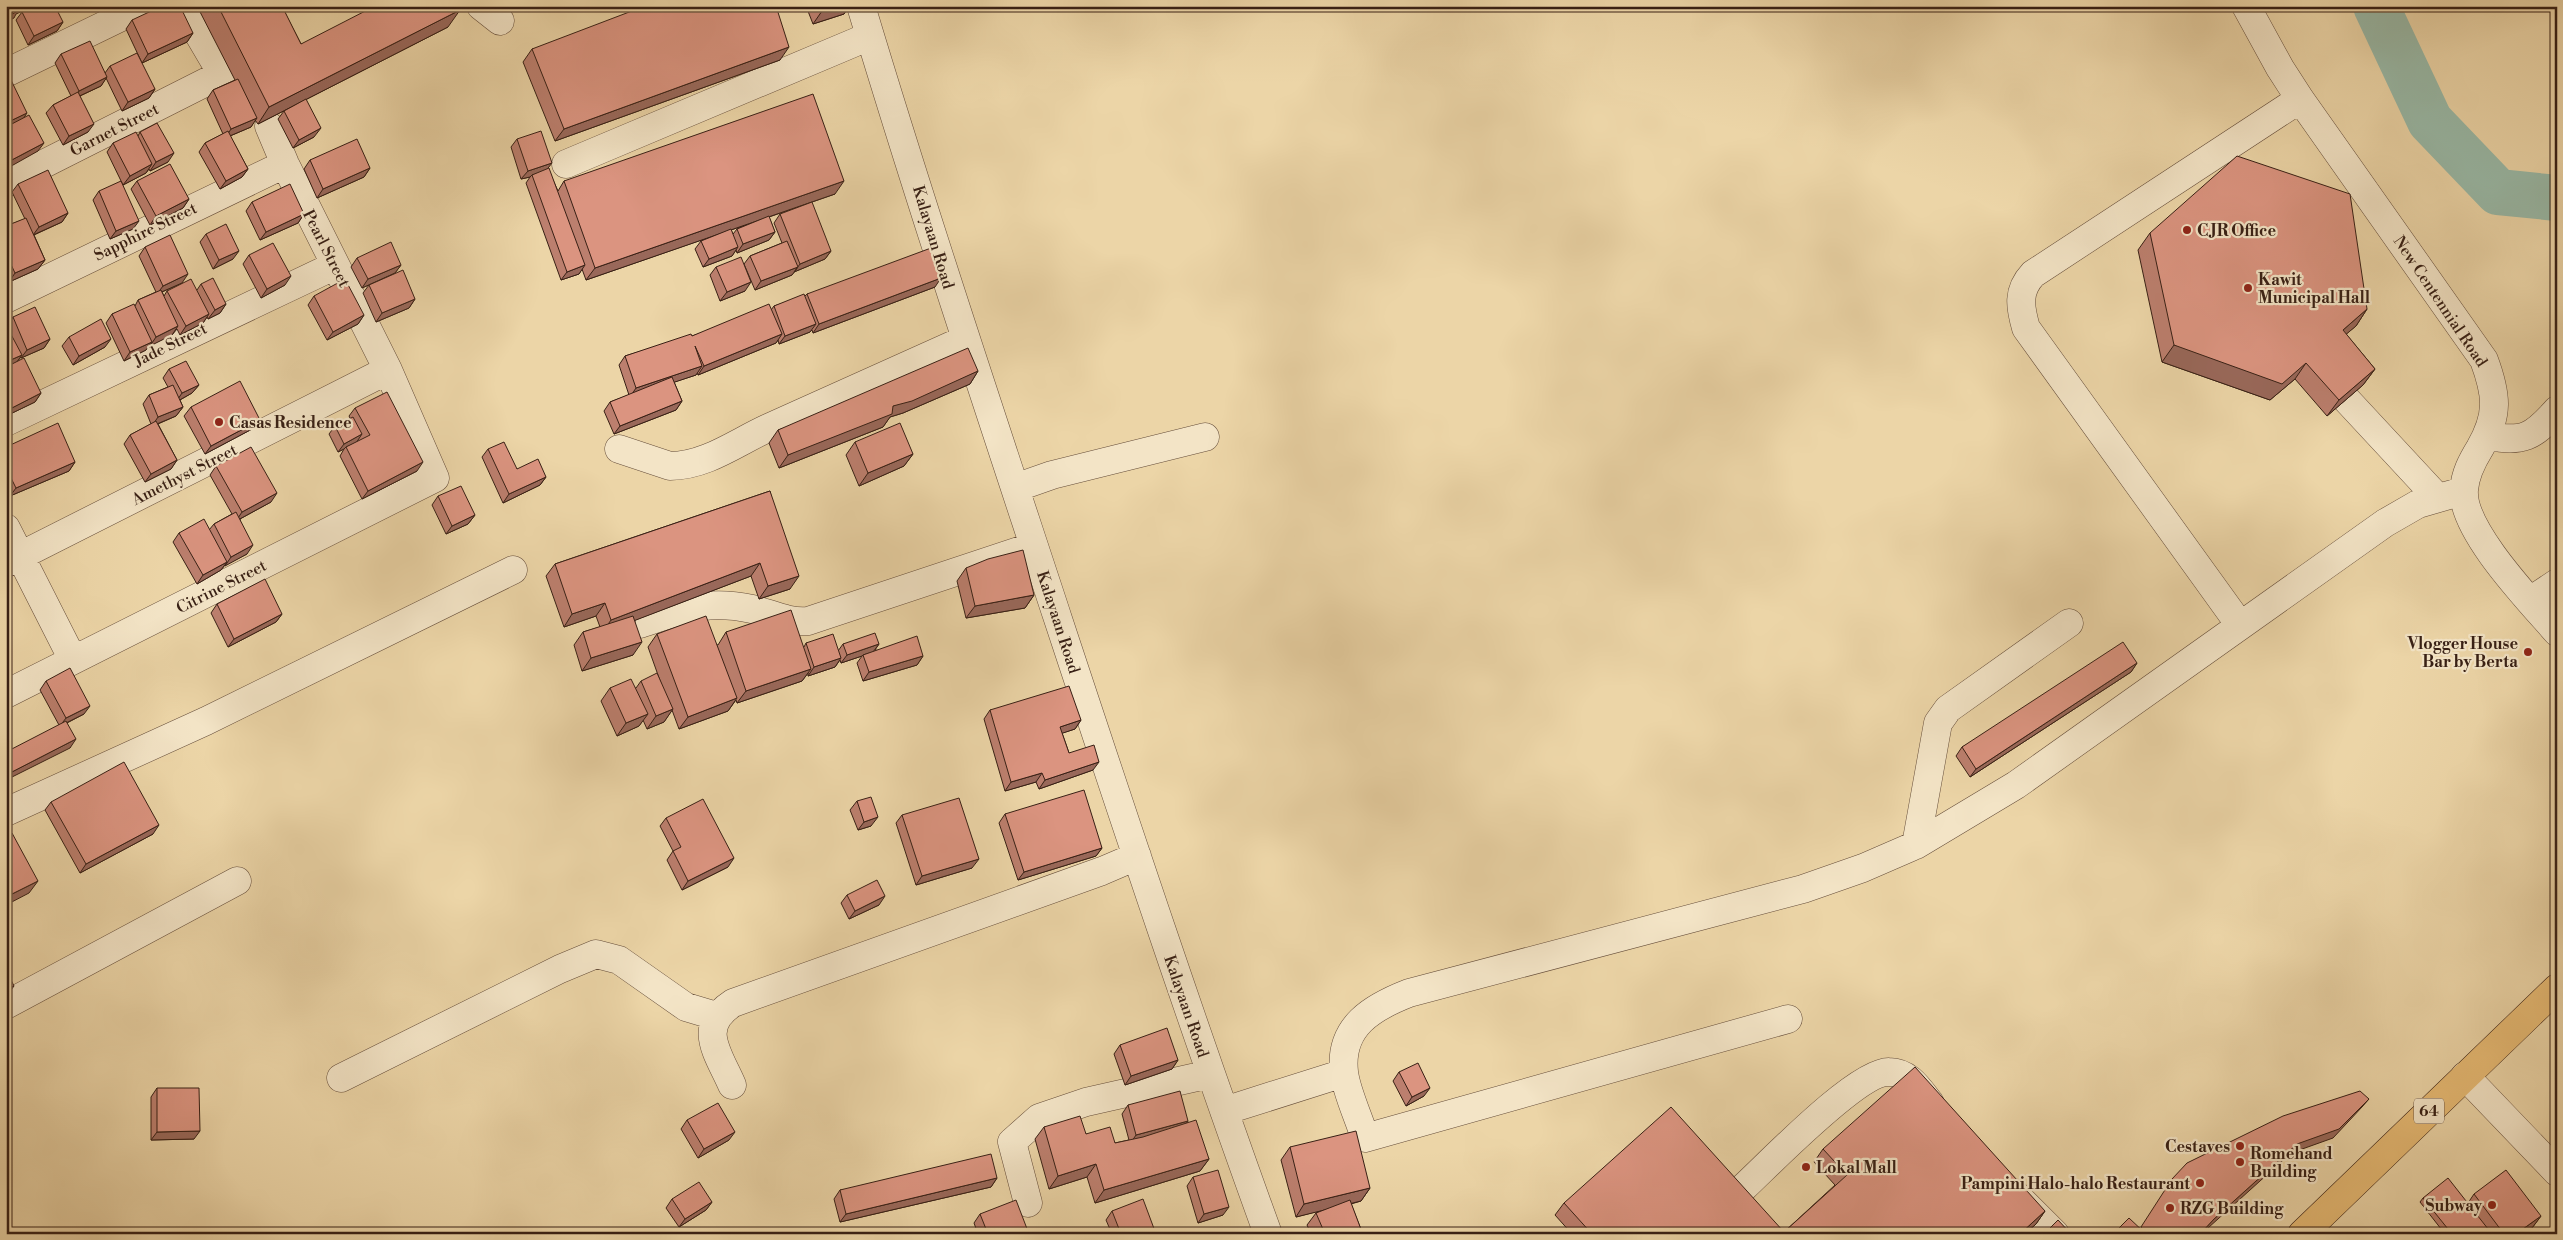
<svg xmlns="http://www.w3.org/2000/svg" width="2563" height="1240" font-family="'Libre Bodoni',serif">
<rect width="100%" height="100%" fill="#ecd5a7"/>
<filter id="stains"><feTurbulence type="fractalNoise" baseFrequency=".004" numOctaves="4"/><feColorMatrix values="0 0 0 0 .2 0 0 0 0 .09 0 0 0 0 .02 0 0 0 .5 -.17"/></filter>
<radialGradient id="worn" r=".72"><stop offset=".6" stop-color="#630" stop-opacity="0"/><stop offset="1" stop-color="#630" stop-opacity=".3"/></radialGradient>
<g fill="none" stroke-linecap="round" stroke-linejoin="round">
<path stroke="#99b9a7" stroke-width="46" d="M2376,6L2430,121L2498,192L2557,198"/>
<defs>
<path id="minor" d="M481,6L500,21
M861,6C923,212 991,415 1058,619C1126,825 1194,1030 1268,1234
M2246,6L2280,68L2300,99L2484,360C2497,395 2499,415 2480,448C2472,461 2465,474 2464,490C2461,530 2531,602 2557,632
M6,73L144,6
M566,164L870,36
M6,183L222,74L182,6
M6,299L285,164
M2332,384L2437,497
M6,422L334,266
M2487,436C2524,442 2532,438 2557,410
M619,449L670,466C706,466 737,442 768,428C834,398 900,369 966,339
M1015,488L1052,475L1205,437
M6,528L73,660
M6,563L388,370
M2530,601L2557,583
M640,624C683,610 706,599 752,609C770,613 788,623 808,621L1034,546
M2240,625L2026,328C2020,307 2017,291 2033,274L2300,99
M6,694L435,478L388,370L285,164L269,126
M6,812L206,721L513,570
M1916,845L1938,723L1948,709L2069,623
M6,1005L237,881
M1788,1019L1365,1138C1359,1118 1346,1091 1344,1072C1339,1026 1373,1007 1409,993L1803,889L1863,868L1916,845L2016,785L2385,523L2418,504L2463,491
M2465,1076L2557,1172
M341,1078L560,969L596,954L619,960L686,1007L716,1016
M732,1085C718,1053 696,1027 733,1003L1102,871L1137,856
M1224,1111L1344,1073
M1744,1187C1770,1163 1858,1071 1889,1072C1909,1072 1919,1089 1930,1103
M2014,1193L2055,1234
M1028,1203L1012,1142L1039,1118L1086,1102L1210,1074"/>
<path id="major" d="M2302,1234L2557,988"/>
</defs>
<use href="#minor" stroke="#654d3a" stroke-width="29"/>
<use href="#major" stroke="#382015" stroke-width="29"/>
<use href="#minor" stroke="#f3e4c6" stroke-width="28"/>
<use href="#major" stroke="#e6ba74" stroke-width="28"/>
</g>
<path fill="#bc7f6e" stroke="#382015" fill-rule="evenodd" d="M197,6H288L283,9L301,44L448,27L258,124L255,120L251,127L230,136L248,169L242,177L220,189L199,152L205,143L223,134L207,99L213,90L235,80Z
M806,6H849L844,14L813,24Z
M776,7L780,60L555,141L523,62L532,49Z
M22,12L63,22L57,31L28,45L16,20Z
M132,20L193,33L187,42L142,63L126,29Z
M61,54L105,73L110,66L155,89L149,98L122,111L106,78L101,86L80,96L88,132L63,145L46,113L53,105L71,96L55,63Z
M284,111L314,137L293,148L278,119Z
M140,132L168,162L150,171L149,169L146,173L123,185L107,152L113,143L138,136Z
M517,139L548,169L558,191L564,181L835,194L769,217L775,232L769,240L737,253L736,250L732,256L703,267L695,249L701,241L710,237L586,280L582,269L579,274L561,280L526,183L530,177L521,179L511,147ZM748,224L737,229L733,234L731,230Z
M310,160L370,168L364,177L317,198L304,169Z
M137,181L189,199L183,208L150,225L131,189Z
M18,184L68,213L62,222L34,235L45,260L38,269L9,282L6,277V226L25,219L12,192Z
M99,191L133,229L110,239L93,200Z
M252,202L304,214L298,223L260,240L246,211Z
M780,214L831,251L825,259L794,272L792,275L755,290L744,264L750,256L782,243L774,223Z
M2150,233L2367,309L2356,326L2346,334L2375,369L2363,385L2327,416L2295,379L2270,400L2162,362L2138,250Z
M206,234L233,259L213,269L200,242Z
M145,247L182,283L162,292L164,296L167,291L197,290L201,284L226,304L220,313L208,319L207,317L203,323L180,335L177,329L172,335L150,345L146,350L124,361L106,323L112,314L135,306L138,300L156,292L139,256Z
M249,255L285,285L261,298L243,264Z
M357,258L401,265L395,273L362,288L351,267Z
M716,267L745,291L720,301L710,275Z
M369,285L415,299L409,308L376,322L363,293Z
M935,287L813,333L812,330L810,332L779,344L778,340L776,343L698,375L697,373L696,375L674,382L682,401L676,410L614,434L604,411L610,402L629,395L619,365L625,356L692,336L771,310L774,306L805,296L807,294Z
M314,296L364,315L358,324L327,340L308,305Z
M13,317L50,339L44,348L21,358V357L17,362L41,393L35,402L6,416V325L7,326Z
M69,337L105,347L73,365L62,346Z
M169,369L199,385L192,393L180,400L183,407L176,416L158,424L177,460L171,469L145,482L124,444L130,435L151,424L143,404L149,395L168,387L163,378Z
M978,371L970,384L903,413L890,417L883,427L779,468L769,443L778,430Z
M191,407L254,428L205,454L184,416Z
M355,408L417,471L362,499L340,456L344,449L338,452L329,434L335,426L350,418L349,416Z
M855,442L913,454L904,466L859,486L846,455Z
M6,447L75,462L69,471L10,496L6,489Z
M488,449L517,469L546,477L540,485L503,503L482,457Z
M216,466L271,502L240,519L247,554L225,565L221,570L197,584L173,542L179,533L209,530L214,524L232,514L210,475Z
M770,491L790,589L759,599L751,576L635,620L633,655L582,671L574,645L583,632L600,627L596,616L564,627L546,576L555,564Z
M438,496L475,515L468,524L446,534L432,505Z
M966,568L1034,595L1025,608L966,618L957,581Z
M217,604L282,614L276,622L228,647L211,613Z
M726,632L804,647L806,643L838,651L843,644H879L875,650L923,656L917,665L863,681L857,663L862,656L841,663L840,660L835,667L808,676V673L802,681L737,703L736,700L728,711L679,729L672,710L664,722L647,729L643,720L639,726L617,736L601,701L610,688H636L641,681L663,689L648,647L657,634L718,645Z
M2137,663L2131,672L1970,777L1956,756L1962,747Z
M46,681L84,714L67,723L70,748L59,725L40,690Z
M990,710L1081,720L1075,729L1062,733L1069,753L1093,770L1039,789L1036,782L1005,791L984,719Z
M857,801L871,826L858,830L850,810Z
M51,802L153,834L80,873L45,810Z
M1005,814L1102,848L1096,856L1018,880L999,823Z
M902,815L972,868L916,885L896,823Z
M666,818L728,867L682,890L667,860L673,851L660,826Z
M847,895L879,905L849,919L841,903Z
M1120,1045L1178,1060L1172,1069L1125,1085L1114,1054Z
M1399,1072L1424,1096L1406,1106L1393,1081Z
M157,1088L194,1139L151,1140V1097Z
M1128,1105L1188,1121L1187,1123L1209,1159L1200,1171L1095,1203L1087,1177L1049,1189L1035,1139L1044,1127L1086,1134L1115,1143L1129,1140L1122,1114Z
M687,1120L729,1140L698,1158L681,1129Z
M1290,1147L1370,1188L1361,1201L1351,1204L1362,1232L1361,1234H1311L1307,1225L1316,1213L1319,1211L1296,1217L1281,1160Z
M1823,1149L2045,1211L2036,1224L2025,1234H1572L1555,1215L1564,1203L1784,1232L1835,1185L1814,1162Z
M1193,1177L1223,1215L1198,1223L1187,1186Z
M997,1178L991,1187L840,1222L834,1199L840,1190Z
M2474,1194L2541,1216L2532,1228L2524,1234H2445L2420,1202L2423,1198L2468,1203Z
M672,1199L712,1202L706,1210L679,1227L666,1208Z
M1112,1211L1156,1234H1112L1106,1220Z
M980,1214L1029,1234H978L974,1223Z"/>
<path fill="#99685a" stroke="#382015" d="M21,6H34L16,14L14,18L6,22V17L17,11L20,7Z
M838,6H849L844,14L813,24L822,11Z
M460,10L448,27L258,124L269,107Z
M63,22L57,31L28,45L34,36Z
M193,33L187,42L142,63L148,54Z
M789,47L780,60L555,141L564,129Z
M107,77L101,86L73,99L79,91Z
M155,89L149,98L122,111L128,102Z
M27,113L21,122L6,129V123Z
M257,118L251,127L225,138L231,129Z
M94,124L88,132L63,145L69,136Z
M321,128L314,137L293,148L299,140Z
M44,143L38,151L6,169V163Z
M174,153L168,162L150,171L156,162Z
M552,163L545,172L532,175L530,177L521,179L528,171Z
M152,164L146,173L123,185L130,176Z
M370,168L364,177L317,198L323,189Z
M248,169L242,177L220,189L226,181Z
M844,181L835,194L586,280L595,268Z
M189,199L183,208L150,225L156,216Z
M68,213L62,222L33,235L39,227Z
M304,214L298,223L260,240L266,232Z
M139,221L133,229L110,239L116,231Z
M775,232L769,240L737,253L743,244Z
M738,247L732,256L703,267L709,259Z
M239,251L233,259L213,269L219,260Z
M831,251L825,259L794,272L800,264Z
M45,260L38,269L9,282L15,273Z
M401,265L395,273L362,288L368,279Z
M585,265L579,274L561,280L567,272Z
M798,267L792,275L755,290L761,281Z
M188,274L182,283L157,294L163,286Z
M291,276L285,285L261,298L267,289Z
M941,278L935,287L813,333L819,324Z
M751,282L745,291L720,301L727,292Z
M415,299L409,308L376,322L382,313Z
M226,304L220,313L208,319L215,310Z
M2367,309L2356,326L2331,347L2343,330Z
M209,314L203,323L180,335L186,326Z
M364,315L358,324L327,340L333,332Z
M816,324L810,332L779,344L785,336Z
M178,326L172,335L150,346L156,337Z
M782,334L776,343L698,375L704,366Z
M50,339L44,348L21,358L27,350Z
M111,339L105,347L73,365L79,356Z
M152,342L146,350L124,361L130,352Z
M2174,345L2306,363L2295,379L2270,400L2162,362Z
M22,355L16,363L6,368V362Z
M702,366L696,375L630,397L636,388Z
M2375,369L2363,385L2327,416L2339,400Z
M978,371L970,384L903,413L890,417L883,427L779,468L788,455L893,406Z
M199,385L192,393L176,402L182,393Z
M41,393L35,402L6,416V411Z
M682,401L676,410L614,434L620,426Z
M183,407L176,416L152,426L158,417Z
M260,420L254,428L205,454L211,446Z
M362,434L356,443L346,447L344,449L338,452L344,444Z
M913,454L904,466L859,486L868,473Z
M177,460L171,469L145,482L151,474Z
M75,462L69,471L10,496L16,488Z
M423,462L417,471L362,499L368,491Z
M546,477L540,485L503,503L509,494Z
M277,493L271,502L236,521L242,512Z
M475,515L468,524L446,534L452,526Z
M253,545L247,554L225,566L231,557Z
M227,562L221,570L197,584L203,575Z
M760,563L751,576L602,633L611,620Z
M799,576L790,589L759,599L768,586Z
M1034,595L1025,608L966,618L975,606Z
M605,603L596,616L564,627L572,614Z
M282,614L276,622L228,647L234,639Z
M642,642L633,655L582,671L591,658Z
M879,644L873,652L863,655L862,656L841,663L847,655Z
M923,656L917,665L863,681L869,672Z
M841,658L835,667L808,676L814,667Z
M2137,663L2131,672L1970,777L1976,769Z
M811,669L802,681L737,703L746,691Z
M737,698L728,711L679,729L688,717Z
M90,706L84,714L60,726L66,718Z
M673,709L664,722L647,729L656,716Z
M648,714L639,726L617,736L626,723Z
M1081,720L1075,729L1054,736L1060,727Z
M76,739L70,748L6,780V775Z
M1099,762L1093,770L1039,789L1045,780Z
M1042,773L1036,782L1005,791L1011,782Z
M878,817L871,826L858,830L864,822Z
M159,825L153,834L80,873L86,864Z
M1102,848L1096,856L1018,880L1024,872Z
M734,858L728,867L682,890L688,881Z
M979,859L972,868L916,885L922,876Z
M38,881L29,893L6,905V897Z
M885,896L879,905L849,919L855,911Z
M14,986L8,994L6,995V989Z
M1178,1060L1172,1069L1125,1085L1131,1076Z
M1430,1088L1424,1096L1406,1106L1412,1097Z
M2369,1099L2362,1107L2333,1138L2291,1153L2208,1228L2202,1234H2200L2214,1219L2297,1144Z
M1188,1121L1182,1129L1130,1144L1136,1135Z
M200,1131L194,1139L151,1140L157,1132Z
M735,1132L729,1140L698,1158L704,1149Z
M1209,1159L1200,1171L1095,1203L1104,1190Z
M1096,1164L1087,1177L1049,1189L1058,1176Z
M997,1178L991,1187L840,1222L846,1214Z
M1370,1188L1361,1201L1296,1217L1304,1204Z
M712,1202L706,1210L679,1227L685,1219Z
M1229,1207L1223,1215L1198,1223L1204,1214Z
M2045,1211L2036,1224L2025,1234H2020Z
M2541,1216L2532,1228L2524,1234H2516Z"/>
<path fill="#db9480" stroke="#382015" d="M6,6H18L20,10L6,17Z
M34,6H55L63,22L34,36L22,12Z
M162,6H180L193,33L148,54L132,20Z
M218,6H282L301,44L375,6H457L460,10L269,107Z
M645,6H776L789,47L564,129L532,49Z
M820,6H838L822,11Z
M90,41L107,77L79,91L61,54Z
M137,53L155,89L128,102L110,66Z
M238,79L257,118L231,129L213,90Z
M11,80L27,113L6,123V83Z
M78,92L94,124L69,136L53,105Z
M813,94L844,181L595,268L564,181Z
M306,99L321,128L299,140L284,111Z
M29,115L44,143L6,163V127Z
M157,123L174,153L156,162L140,132Z
M228,131L248,169L226,181L205,143Z
M541,131L552,163L528,171L517,139Z
M136,132L152,164L130,176L113,143Z
M357,139L370,168L323,189L310,160Z
M2237,156L2350,194L2367,309L2343,330L2375,369L2339,400L2306,363L2282,384L2174,345L2150,233Z
M170,164L189,199L156,216L137,181Z
M549,168L585,265L567,272L532,175Z
M48,170L68,213L39,227L18,184Z
M121,181L139,221L116,231L99,191Z
M290,184L304,214L266,232L252,202Z
M812,202L831,251L800,264L780,214Z
M769,216L775,232L743,244L737,229Z
M26,218L45,260L15,273L6,254V226Z
M226,224L239,251L219,260L206,234Z
M731,229L738,247L709,259L701,241Z
M170,235L188,274L163,286L145,247Z
M787,241L798,267L761,281L750,256Z
M391,242L401,265L368,279L357,258Z
M273,243L291,276L267,289L249,255Z
M931,248L941,278L819,324L807,294Z
M741,257L751,282L727,292L716,267Z
M403,270L415,299L382,313L369,285Z
M213,278L226,304L215,310L201,284Z
M191,279L209,314L186,326L167,291Z
M345,279L364,315L333,332L314,296Z
M161,290L178,326L156,337L138,300Z
M804,294L816,324L785,336L774,306Z
M134,304L152,342L130,352L112,314Z
M769,304L782,334L704,366L695,346L702,366L636,388L625,356L691,334L692,336Z
M35,307L50,339L27,350L13,317Z
M101,319L111,339L79,356L69,337Z
M6,325L22,355L6,362Z
M968,348L978,371L912,401L893,406L892,414L788,455L778,430Z
M24,358L41,393L6,411V367Z
M186,361L199,385L182,393L169,369Z
M672,377L682,401L620,426L610,402Z
M240,381L260,420L211,446L191,407Z
M173,385L183,407L158,417L149,395Z
M387,392L423,462L368,491L346,447L370,435L355,408Z
M353,417L362,434L344,444L335,426Z
M156,421L177,460L151,474L130,435Z
M58,423L75,462L16,488L6,468V447Z
M900,423L913,454L868,473L855,442Z
M504,442L517,469L538,459L546,477L509,494L488,449Z
M251,447L277,493L242,512L216,466Z
M461,486L475,515L452,526L438,496Z
M770,491L799,576L768,586L760,563L611,620L605,603L572,614L555,564Z
M236,512L253,545L231,557L214,524Z
M204,519L227,562L203,575L179,533Z
M6,532L10,539L6,541Z
M1023,550L1034,595L975,606L966,568L988,559Z
M265,579L282,614L234,639L217,604Z
M791,610L811,669L746,691L726,632Z
M633,616L642,642L591,658L583,632Z
M706,616L737,698L688,717L657,634Z
M875,633L879,644L847,655L843,644Z
M833,634L841,658L814,667L806,643Z
M917,636L923,656L869,672L863,655Z
M2123,642L2137,663L1976,769L1962,747Z
M70,668L90,706L66,718L46,681Z
M657,673L673,709L656,716L641,681Z
M631,679L648,714L626,723L610,688Z
M1069,686L1081,720L1060,727L1069,753L1094,745L1099,762L1045,780L1042,773L1011,782L990,710Z
M66,721L76,739L6,775V752Z
M124,762L159,825L86,864L51,802Z
M1084,790L1102,848L1024,872L1005,814Z
M871,797L878,817L864,822L857,801Z
M959,798L979,859L922,876L902,815Z
M703,799L734,858L688,881L673,851L681,847L666,818Z
M12,833L38,881L6,897V836Z
M877,880L885,896L855,911L847,895Z
M6,970L14,986L6,989Z
M1167,1028L1178,1060L1131,1076L1120,1045Z
M1418,1063L1430,1088L1412,1097L1399,1072Z
M1915,1067L2045,1211L2020,1234H1592L1564,1203L1671,1107L1784,1232L1847,1175L1823,1149Z
M157,1088H199L200,1131L157,1132Z
M1180,1091L1188,1121L1136,1135L1128,1105Z
M2360,1091L2369,1099L2339,1129L2297,1144L2214,1219L2200,1234H2148L2141,1227L2172,1179L2187,1163L2283,1116Z
M718,1103L735,1132L704,1149L687,1120Z
M1080,1116L1086,1134L1110,1127L1115,1143L1143,1137L1196,1120L1209,1159L1104,1190L1096,1164L1058,1176L1044,1127Z
M1356,1131L1370,1188L1304,1204L1290,1147Z
M991,1154L997,1178L846,1214L840,1190Z
M1218,1170L1229,1207L1204,1214L1193,1177Z
M2506,1170L2541,1216L2516,1234H2504L2474,1194Z
M2448,1178L2492,1234H2452L2423,1198Z
M699,1182L712,1202L685,1219L672,1199Z
M1143,1199L1156,1234H1121L1112,1211Z
M1016,1200L1029,1234H988L980,1214Z
M1350,1200L1362,1232L1357,1234H1325L1316,1213Z
M2129,1218L2146,1234H2113Z
M2058,1220L2071,1234H2044Z"/>
<g fill="#8f2418" stroke="#f3e4c6" stroke-width="2">
<circle cx="2187" cy="230" r="5"/>
<circle cx="2248" cy="288" r="5"/>
<circle cx="219" cy="422" r="5"/>
<circle cx="2528" cy="652" r="5"/>
<circle cx="2240" cy="1146" r="5"/>
<circle cx="2240" cy="1162" r="5"/>
<circle cx="1806" cy="1167" r="5"/>
<circle cx="2200" cy="1183" r="5"/>
<circle cx="2492" cy="1205" r="5"/>
<circle cx="2170" cy="1208" r="5"/>
</g>
<g text-anchor="middle" stroke-width="4.5" stroke-linejoin="round" paint-order="stroke">
<rect fill="#f3e4c6" stroke="#705b4a" stroke-width="1" x="2414" y="1098.5" width="30" height="25" rx="4"/>
<g font-size="15" font-weight="bold" fill="#382015">
<text x="2429" y="1116">64</text>
</g>
<g font-size="16" fill="#382015" stroke="#f3e4c6">
<text transform="translate(114 129) rotate(-27)" y="6">Garnet Street</text>
<text transform="translate(145 231) rotate(-26)" y="6">Sapphire Street</text>
<text transform="translate(934 237) rotate(73)" y="6">Kalayaan Road</text>
<text transform="translate(327 248) rotate(63)" y="6">Pearl Street</text>
<text transform="translate(2441 301) rotate(56)" y="6">New Centennial Road</text>
<text transform="translate(170 344) rotate(-26)" y="6">Jade Street</text>
<text transform="translate(184 474) rotate(-27)" y="6">Amethyst Street</text>
<text transform="translate(221 586) rotate(-27)" y="6">Citrine Street</text>
<text transform="translate(1059 622) rotate(72)" y="6">Kalayaan Road</text>
<text transform="translate(1187 1006) rotate(71)" y="6">Kalayaan Road</text>
</g>
<g font-size="16" font-weight="bold" fill="#382015" stroke="#f3e4c6" text-anchor="start">
<text x="2197" y="236">CJR Office</text>
<text x="2258" y="285">Kawit<tspan x="2258" dy="18">Municipal Hall</tspan></text>
<text x="229" y="428">Casas Residence</text>
<text x="2518" y="649" text-anchor="end">Vlogger House<tspan x="2518" dy="18">Bar by Berta</tspan></text>
<text x="2230" y="1152" text-anchor="end">Cestaves</text>
<text x="2250" y="1159">Romehand<tspan x="2250" dy="18">Building</tspan></text>
<text x="1816" y="1173">Lokal Mall</text>
<text x="2190" y="1189" text-anchor="end">Pampini Halo-halo Restaurant</text>
<text x="2482" y="1211" text-anchor="end">Subway</text>
<text x="2180" y="1214">RZG Building</text>
</g>
</g>
<rect width="2563" height="1240" fill="none" stroke="#ecd5a7" stroke-width="25"/>
<rect x="8" y="8" width="2548" height="1225" fill="none" stroke="#382015" stroke-width="2.5"/>
<rect x="12" y="12" width="2538" height="1215" fill="none" stroke="#382015"/>
<rect width="100%" height="100%" filter="url(#stains)"/>
<rect width="100%" height="100%" fill="url(#worn)"/>
</svg>
